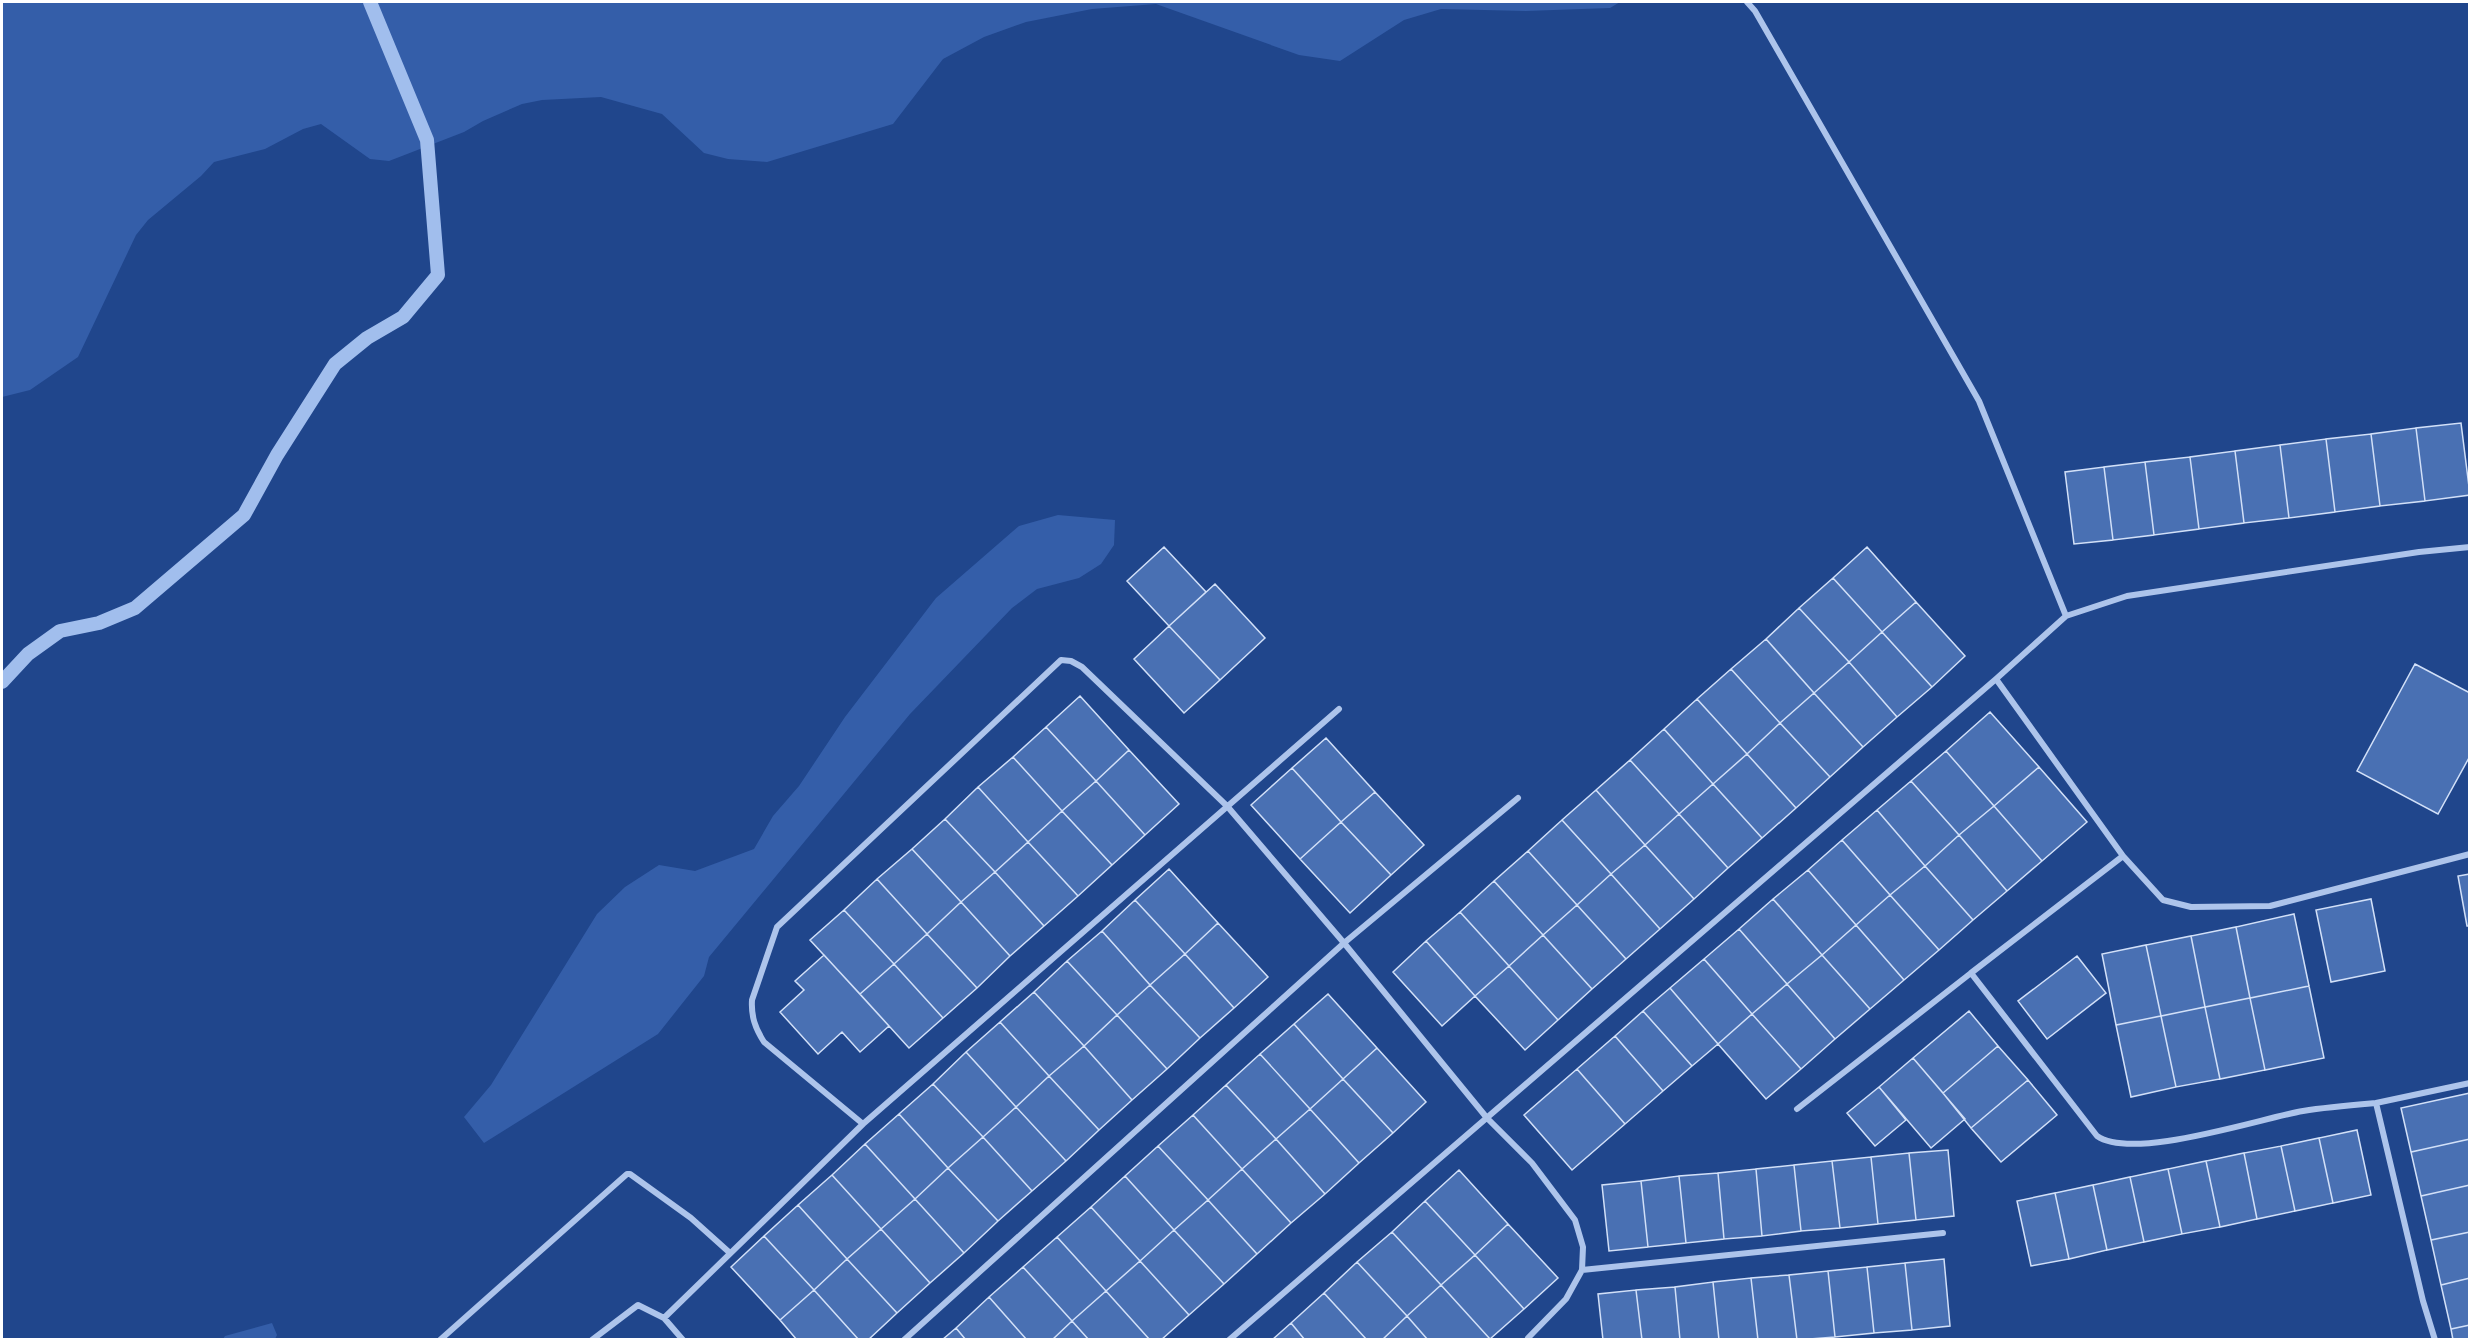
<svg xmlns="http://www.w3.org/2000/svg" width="2471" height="1341" font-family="Karla,sans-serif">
<rect width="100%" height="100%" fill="#20468c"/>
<path fill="#345ea9" d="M2,2H1620L1610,8L1526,11L1441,9L1404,20L1340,61L1299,55L1156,4L1092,9L1026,22L984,37L943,59L893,124L767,162L728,159L704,153L662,114L601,97L542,100L522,104L483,121L464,132L389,161L370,159L321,124L303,129L265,149L214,162L201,176L148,220L136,235L78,357L30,390L2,397Z
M1058,515L1115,520L1114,545L1101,564L1079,578L1037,589L1012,608L910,714L709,957L704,976L658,1034L484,1143L464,1117L491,1085L597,914L625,887L659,865L695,871L754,849L773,816L799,786L845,717L936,598L1019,526Z
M272,1323L277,1335L275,1339H223L225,1336Z"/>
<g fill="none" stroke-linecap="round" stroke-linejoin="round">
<path stroke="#a1beed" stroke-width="14" d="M2,682L28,654L60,631L99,623L135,608L244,515L277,455L335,364L367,338L403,317L438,275L427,140L370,2"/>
</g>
<path fill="#4970b3" stroke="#d2e0f8" stroke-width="1.5" d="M2461,423L2470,495L2425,501L2416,428Z
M2416,428L2425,501L2380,506L2371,434Z
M2371,434L2380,506L2335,512L2326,439Z
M2326,439L2335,512L2289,518L2280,445Z
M2280,445L2289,518L2244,523L2235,451Z
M2235,451L2244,523L2199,529L2190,457Z
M2190,457L2199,529L2154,535L2145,462Z
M2145,462L2154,535L2113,540L2104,467Z
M2104,467L2113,540L2074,544L2065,472Z
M1164,547L1206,592L1169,626L1127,581Z
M1867,547L1916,602L1882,632L1833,578Z
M1833,578L1882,632L1849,662L1799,608Z
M1215,584L1265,638L1220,680L1169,626Z
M1916,602L1965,656L1932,687L1882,632Z
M1799,608L1849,662L1814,693L1766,639Z
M1169,626L1220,680L1184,713L1134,659Z
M1882,632L1932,687L1897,717L1849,662Z
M1766,639L1814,693L1780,723L1731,669Z
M1849,662L1897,717L1863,747L1814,693Z
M2415,664L2470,693V756L2438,814L2357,771Z
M1731,669L1780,723L1747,754L1697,699Z
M1814,693L1863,747L1830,777L1780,723Z
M1080,696L1129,750L1096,781L1046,727Z
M1697,699L1747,754L1713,784L1664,729Z
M1990,712L2039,767L1994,806L1946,751Z
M1780,723L1830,777L1796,808L1747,754Z
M1046,727L1096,781L1062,811L1013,757Z
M1664,729L1713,784L1679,814L1630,760Z
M1326,738L1375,792L1341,822L1292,768Z
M1129,750L1179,804L1145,835L1096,781Z
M1946,751L1994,806L1959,835L1911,781Z
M1747,754L1796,808L1762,838L1713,784Z
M1013,757L1062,811L1028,842L978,787Z
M1630,760L1679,814L1645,845L1596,790Z
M2039,767L2087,822L2042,861L1994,806Z
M1292,768L1341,822L1300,859L1251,805Z
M1096,781L1145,835L1112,865L1062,811Z
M1911,781L1959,835L1925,866L1877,810Z
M1713,784L1762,838L1728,868L1679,814Z
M978,787L1028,842L995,872L945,819Z
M1596,790L1645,845L1611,874L1562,820Z
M1375,792L1424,845L1391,875L1341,822Z
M1994,806L2042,861L2007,891L1959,835Z
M1877,810L1925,866L1890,895L1842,840Z
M1062,811L1112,865L1078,896L1028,842Z
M1679,814L1728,868L1694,899L1645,845Z
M945,819L995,872L961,902L912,849Z
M1562,820L1611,874L1577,905L1528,851Z
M1341,822L1391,875L1350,913L1300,859Z
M1959,835L2007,891L1973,920L1925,866Z
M1842,840L1890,895L1856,925L1808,870Z
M1028,842L1078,896L1044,926L995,872Z
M1645,845L1694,899L1660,929L1611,874Z
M912,849L961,902L927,934L877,879Z
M1528,851L1577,905L1543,935L1494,881Z
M1925,866L1973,920L1939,950L1890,895Z
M1169,869L1218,923L1185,954L1135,900Z
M1808,870L1856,925L1822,955L1773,899Z
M995,872L1044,926L1010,956L961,902Z
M1611,874L1660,929L1626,959L1577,905Z
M2470,874V926H2467L2458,876Z
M877,879L927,934L894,964L844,910Z
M1494,881L1543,935L1509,966L1460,912Z
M1890,895L1939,950L1904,980L1856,925Z
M1773,899L1822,955L1787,984L1739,929Z
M2371,899L2385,971L2331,982L2316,910Z
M1135,900L1185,954L1150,985L1102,931Z
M961,902L1010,956L977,988L927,934Z
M1577,905L1626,959L1592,989L1543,935Z
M844,910L894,964L860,994L810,940Z
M1460,912L1509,966L1475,996L1426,941Z
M2294,914L2309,986L2250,998L2236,927Z
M1218,923L1268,977L1234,1008L1185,954Z
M1856,925L1904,980L1870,1009L1822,955Z
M2236,927L2250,998L2205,1007L2191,936Z
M1739,929L1787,984L1752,1014L1704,959Z
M1102,931L1150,985L1117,1015L1067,961Z
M927,934L977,988L943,1018L894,964Z
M1543,935L1592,989L1558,1020L1509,966Z
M2191,936L2205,1007L2161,1016L2146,945Z
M1426,941L1475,996L1442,1026L1393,972Z
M2146,945L2161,1016L2116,1025L2102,954Z
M1185,954L1234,1008L1200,1038L1150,985Z
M824,955L889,1026L860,1052L842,1032L818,1054L780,1012L804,990L795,981Z
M1822,955L1870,1009L1835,1039L1787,984Z
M2077,956L2106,993L2047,1039L2018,1001Z
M1704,959L1752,1014L1718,1044L1670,988Z
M1067,961L1117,1015L1084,1046L1034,992Z
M894,964L943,1018L909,1048L860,994Z
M1509,966L1558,1020L1525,1050L1475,996Z
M1787,984L1835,1039L1801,1069L1752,1014Z
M1150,985L1200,1038L1167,1069L1117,1015Z
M2309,986L2324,1058L2265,1070L2250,998Z
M1670,988L1718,1044L1692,1066L1643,1011Z
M1034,992L1084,1046L1049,1076L1000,1022Z
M1328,994L1377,1048L1343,1079L1294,1024Z
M2250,998L2265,1070L2220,1079L2205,1007Z
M2205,1007L2220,1079L2176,1087L2161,1016Z
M1643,1011L1692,1066L1663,1091L1615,1036Z
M1969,1011L1998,1046L1943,1093L1913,1058Z
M1752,1014L1801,1069L1766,1099L1718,1044Z
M1117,1015L1167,1069L1132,1100L1084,1046Z
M2161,1016L2176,1087L2131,1097L2116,1025Z
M1000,1022L1049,1076L1016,1107L966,1052Z
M1294,1024L1343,1079L1310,1109L1260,1054Z
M1615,1036L1663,1091L1625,1124L1577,1069Z
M1084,1046L1132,1100L1099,1130L1049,1076Z
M1998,1046L2028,1080L1971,1128L1943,1093Z
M1377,1048L1426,1102L1393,1133L1343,1079Z
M966,1052L1016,1107L983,1137L933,1084Z
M1260,1054L1310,1109L1276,1139L1226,1085Z
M1913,1058L1965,1119L1931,1148L1879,1087Z
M1577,1069L1625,1124L1572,1170L1524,1115Z
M1049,1076L1099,1130L1066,1161L1016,1107Z
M1343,1079L1393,1133L1359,1163L1310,1109Z
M2028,1080L2057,1115L2001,1162L1971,1128Z
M933,1084L983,1137L948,1168L899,1114Z
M1226,1085L1276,1139L1242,1169L1193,1115Z
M1879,1087L1906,1120L1875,1146L1847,1113Z
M2470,1093V1139L2411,1152L2401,1108Z
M1016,1107L1066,1161L1032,1191L983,1137Z
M1310,1109L1359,1163L1325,1194L1276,1139Z
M899,1114L948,1168L915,1199L865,1144Z
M1193,1115L1242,1169L1208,1200L1158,1146Z
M2357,1130L2371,1195L2333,1203L2319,1138Z
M983,1137L1032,1191L998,1221L948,1168Z
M2319,1138L2333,1203L2295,1211L2281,1146Z
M1276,1139L1325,1194L1291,1223L1242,1169Z
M2470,1139V1185L2421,1196L2411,1152Z
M865,1144L915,1199L881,1229L832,1175Z
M1158,1146L1208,1200L1174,1230L1125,1176Z
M2281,1146L2295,1211L2257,1219L2244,1153Z
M1948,1150L1954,1216L1916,1220L1909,1153Z
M1909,1153L1916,1220L1878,1224L1871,1157Z
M2244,1153L2257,1219L2220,1227L2206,1161Z
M1871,1157L1878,1224L1840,1228L1832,1161Z
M1832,1161L1840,1228L1801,1231L1794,1165Z
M2206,1161L2220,1227L2182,1234L2168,1169Z
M1794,1165L1801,1231L1762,1236L1756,1169Z
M948,1168L998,1221L964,1253L915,1199Z
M1242,1169L1291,1223L1257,1254L1208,1200Z
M1756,1169L1762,1236L1724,1239L1718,1173Z
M2168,1169L2182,1234L2144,1242L2130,1177Z
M1459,1170L1508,1224L1475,1255L1425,1201Z
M1718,1173L1724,1239L1686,1243L1679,1176Z
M832,1175L881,1229L847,1259L798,1205Z
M1125,1176L1174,1230L1140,1261L1091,1207Z
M1679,1176L1686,1243L1648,1247L1641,1181Z
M2130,1177L2144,1242L2107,1250L2093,1185Z
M1641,1181L1648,1247L1609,1251L1602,1185Z
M2093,1185L2107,1250L2069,1259L2055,1193Z
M2470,1185V1232L2431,1240L2421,1196Z
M2055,1193L2069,1259L2031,1266L2017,1201Z
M915,1199L964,1253L930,1283L881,1229Z
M1208,1200L1257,1254L1224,1284L1174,1230Z
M1425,1201L1475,1255L1441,1285L1392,1232Z
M798,1205L847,1259L814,1290L764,1236Z
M1091,1207L1140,1261L1106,1291L1057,1237Z
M1508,1224L1558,1278L1524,1309L1475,1255Z
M881,1229L930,1283L897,1313L847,1259Z
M1174,1230L1224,1284L1189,1315L1140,1261Z
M1392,1232L1441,1285L1407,1316L1357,1262Z
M2470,1232V1278L2441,1285L2431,1240Z
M764,1236L814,1290L780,1320L731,1267Z
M1057,1237L1106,1291L1072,1321L1023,1267Z
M1475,1255L1524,1309L1490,1339L1441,1285Z
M847,1259L897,1313L868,1340H859L814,1290Z
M1944,1259L1950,1326L1912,1330L1905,1263Z
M1140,1261L1189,1315L1161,1340H1150L1106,1291Z
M1357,1262L1407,1316L1382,1340H1367L1324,1293Z
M1905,1263L1912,1330L1874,1333L1867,1267Z
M1023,1267L1072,1321L1052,1340H1027L989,1297Z
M1867,1267L1874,1333L1835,1337L1828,1271Z
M1828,1271L1835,1337L1797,1340L1789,1275Z
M1789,1275L1797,1340H1758L1751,1278Z
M1751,1278L1758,1340H1719L1713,1282Z
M2470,1278V1325L2451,1329L2441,1285Z
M1713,1282L1719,1340H1680L1675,1287Z
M1441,1285L1490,1339V1340H1428L1407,1316Z
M1675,1287L1680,1340H1642L1636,1290Z
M814,1290L859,1340H797L780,1320Z
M1636,1290L1642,1340H1603L1598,1294Z
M1106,1291L1150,1340H1089L1072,1321Z
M1324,1293L1367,1340H1305L1291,1323Z
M989,1297L1027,1340H966L956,1328Z
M1407,1316L1428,1340H1382Z
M1072,1321L1089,1340H1052Z
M1291,1323L1305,1340H1272Z
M2470,1325V1340H2453L2451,1329Z
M956,1328L966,1340H942Z"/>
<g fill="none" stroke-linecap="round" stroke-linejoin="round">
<path stroke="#adc4eb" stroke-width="6" d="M2066,616L2127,596L2419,552L2470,547
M1996,679L2123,856L1971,973L2097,1136C2133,1161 2258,1119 2303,1111C2327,1107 2352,1105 2376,1103L2423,1301L2435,1340
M2123,856L2163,900L2191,907L2270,906L2470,854
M2376,1103L2470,1083
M1797,1109L1971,973
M863,1124L764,1042C755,1028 751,1016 752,1000L777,927L1061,660L1071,661L1082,667L1227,806L1344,943L1487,1118L1532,1163L1575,1220L1583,1247L1582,1270L1566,1299L1528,1338
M1582,1270L1943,1233
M664,1318L863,1124L1339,709
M440,1340L627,1174H630L691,1218L730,1253
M592,1340L638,1305L664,1318L683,1340
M904,1340L1344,943L1518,798
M1229,1340L1996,679L2066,616L1979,401L1755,11L1747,2"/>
</g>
<rect width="2471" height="1341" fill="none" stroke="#ffffff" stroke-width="6"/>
</svg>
